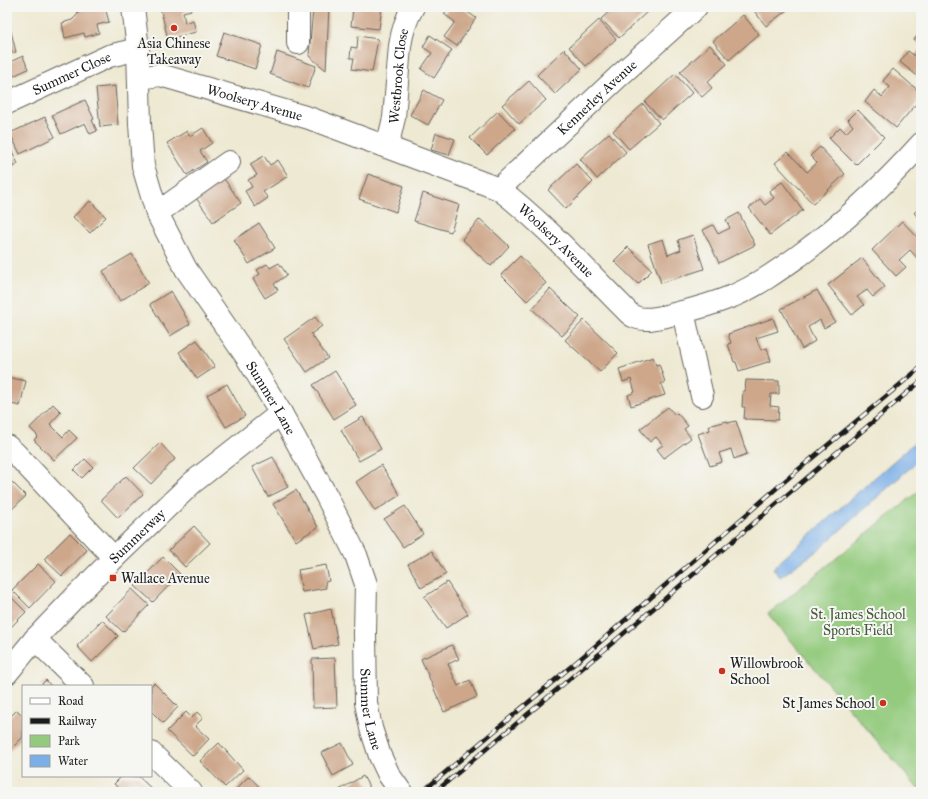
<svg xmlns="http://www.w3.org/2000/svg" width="928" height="799" font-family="'IM FELL Great Primer',serif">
<rect width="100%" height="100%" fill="#f6f6f2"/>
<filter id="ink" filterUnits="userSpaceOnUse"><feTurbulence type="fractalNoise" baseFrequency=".025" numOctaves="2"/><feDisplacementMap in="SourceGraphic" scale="8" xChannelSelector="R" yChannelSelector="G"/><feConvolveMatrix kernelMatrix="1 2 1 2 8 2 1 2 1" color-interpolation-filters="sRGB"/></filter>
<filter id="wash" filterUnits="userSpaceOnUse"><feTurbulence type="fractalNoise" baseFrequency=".012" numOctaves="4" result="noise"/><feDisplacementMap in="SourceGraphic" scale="16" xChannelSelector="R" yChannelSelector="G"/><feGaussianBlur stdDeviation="0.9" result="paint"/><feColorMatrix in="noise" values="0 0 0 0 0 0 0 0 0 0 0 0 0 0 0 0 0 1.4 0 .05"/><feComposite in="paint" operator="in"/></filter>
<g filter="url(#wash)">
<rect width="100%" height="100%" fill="#eee9d2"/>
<path fill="#93ca7d" stroke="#58734c" d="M921,489V792L768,614Z"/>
<path fill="#7aafe8" stroke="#4b6682" d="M921,437V458L817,551L780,577L773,568L804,540Z"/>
<g id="blocks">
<path fill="#cea78b" d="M76,7H89L90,10L105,7L109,22L97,25L99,33L85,37L84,33L65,38L62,23L72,20L78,14Z
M160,7H190L191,10L183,12L185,23L193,20L196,32L168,39Z
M313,7H329L326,70L309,56Z
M353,7H382L379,29L351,26Z
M449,7H461L476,18L457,46L444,37L455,22L444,14Z
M614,7H643L648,11L619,38L601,19Z
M751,7H791L766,26Z
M7,15L16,52L7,54Z
M743,15L759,34L729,60L713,41Z
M599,20L616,39L586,66L569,47Z
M224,32L262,45L255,69L216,56Z
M921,32V46L914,40Z
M430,35L452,50L434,78L421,69L432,53L423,47Z
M358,36L378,39L372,72L352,69L354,58H350L351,47L357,48Z
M710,45L727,64L707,82L712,88L702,97L680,72Z
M921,48V79L900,62L908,51L915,56Z
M564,49L582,69L555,94L537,75Z
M277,52L316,66L308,88L270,74Z
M7,55L10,62L23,56L28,69L7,79Z
M893,69L921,93V98L896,128L865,102L874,90L882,97L890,87L883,81Z
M675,74L692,93L662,120L645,102Z
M529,81L546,100L519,124L502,105Z
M115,86L118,125L100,127L96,88Z
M424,90L442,100L428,125L410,115Z
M85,100L94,119L92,120L97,131L90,134L85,123L61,134L52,115Z
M643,104L659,123L629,149L613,131Z
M858,110L884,137L856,165L829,138L840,127L846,133L853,126L848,120Z
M498,111L515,129L487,155L470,138Z
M45,117L55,137L20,154L10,133Z
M203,128L212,143L200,151L207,162L187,175L167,143L187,131L190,136Z
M436,133L455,139L449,155L431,150Z
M609,133L626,152L597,179L580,159Z
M7,140L18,164L8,169L7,165Z
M820,147L845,174L813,204L775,163L788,152L807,172L817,163L810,156Z
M264,156L270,165L278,160L288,176L263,192L268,198L255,207L245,191L252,187L248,180L257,175L250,164Z
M576,164L593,182L566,209L548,190Z
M368,174L404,186L396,212L359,199Z
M222,176L241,203L213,222L194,195Z
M782,182L803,210L770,235L749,208L760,199L765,205L774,198L769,191Z
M423,193L459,205L451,232L414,221Z
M90,201L106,217L90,233L73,217Z
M921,206V220L914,213Z
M739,213L755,245L719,263L703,230L713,225L718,234L730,228L726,220Z
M480,219L509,246L491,266L462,239Z
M902,221L921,241V256L918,259L910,250L899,260L906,267L896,276L872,250Z
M259,223L275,248L249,264L234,240Z
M693,235L704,269L661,283L648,244L663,239L668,255L681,250L678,240Z
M628,247L652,270L638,284L614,261Z
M132,254L149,283L120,301L103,271Z
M520,256L546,283L527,301L501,275Z
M862,258L885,287L873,297L867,290L857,297L864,305L852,315L828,285Z
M279,263L287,275L274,284L278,290L265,298L253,279L260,274L257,270L267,264L270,268Z
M550,289L580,317L562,336L532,309Z
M817,290L835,322L824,328L820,320L808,327L815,341L802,349L781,309Z
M171,291L190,324L170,336L150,304Z
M315,317L322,326L311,334L328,358L307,372L284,339Z
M773,318L778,331L756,338L761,350L767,348L771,361L739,371L736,362H734L728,344L731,343L728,334Z
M584,320L618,353L600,372L565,340Z
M197,340L215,367L197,379L179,352Z
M653,357L656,365L659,364L665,382L661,384L665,395L631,406L628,395L635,392L631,379L623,382L619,369Z
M335,371L356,405L334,419L313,385Z
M7,377L26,381L20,406L7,403Z
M746,380L779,381V394H771L770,406L779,407L778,420L744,419L745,407H742L743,391H745Z
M227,384L245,416L226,427L207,395Z
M53,404L61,412L50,424L63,437L69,430L77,438L54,460L34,440L38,436L30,428Z
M668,407L675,415L677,413L688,426L684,429L691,438L664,458L657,449L663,445L656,437L650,442L640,429Z
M363,417L381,449L359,461L341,430Z
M727,421L728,423L736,421L747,454L734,459L731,449L719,453L722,462L710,466L698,434L710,430L709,426Z
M160,443L175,459L151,484L134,468Z
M273,457L288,487L268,497L252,467Z
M85,459L93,467L82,478L74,470Z
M381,465L400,495L375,511L356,482Z
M126,476L143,494L118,518L101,500Z
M7,477L26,496L12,509L7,504Z
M296,490L318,527L296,541L273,504Z
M405,506L423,534L403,547L384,519Z
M194,526L210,543L185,567L169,550Z
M70,533L87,550L62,576L44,559Z
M432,551L446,574L421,588L408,564Z
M163,557L180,574L153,602L135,586Z
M38,564L56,581L30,608L12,590Z
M326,565L329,581L325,582L326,588L302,592L298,570Z
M447,582L468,614L446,628L424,597Z
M132,589L149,605L123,632L106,616Z
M8,594L26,612L7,631V595Z
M331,609L338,644L314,649L306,615Z
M102,620L118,636L92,662L77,646Z
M452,645L459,659L448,664L458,686L470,680L477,697L444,712L421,659Z
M335,658L337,707L313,708L312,659Z
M46,680L51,686H40Z
M154,683L178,707L163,723L151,711V686Z
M17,710L23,716V737L7,753V720Z
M186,712L192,718L197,712L203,718L195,726L209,739L193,756L167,731Z
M219,743L243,770L225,787L200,761Z
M342,743L353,765L333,776L321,753Z
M122,776H138L155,792H123L114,784Z
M249,776L264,792H233Z
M363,776L372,792H340L339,790Z"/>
</g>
</g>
<g filter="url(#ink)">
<use href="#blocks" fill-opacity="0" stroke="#66645c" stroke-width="1"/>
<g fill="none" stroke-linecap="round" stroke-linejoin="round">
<defs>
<g id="minor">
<path id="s1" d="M133,7L138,49L140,124L143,166L157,213L186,269L246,356L281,413L327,497L356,555L366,584L365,633L366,703L371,728L380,756L389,775L401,792"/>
<path d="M298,43V7"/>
<path id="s2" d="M140,78L160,75L309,118L499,189C545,224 584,268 624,308C627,311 630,315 633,316C645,323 665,316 678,313C696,309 715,303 733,296C757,286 779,270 800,255C845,222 884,185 921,144"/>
<path id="s3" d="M7,103L109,56L138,49"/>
<path id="s4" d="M387,147L394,118L400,46C402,32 406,19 413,7"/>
<path id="s5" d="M499,189L618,77L696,7"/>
<path d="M157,213L229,162"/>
<path d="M683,312L702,396"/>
<path d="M7,446L15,453L114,558"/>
<path d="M35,639L83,686"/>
<path id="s6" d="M7,673L35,639L75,597L114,558L192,483L281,413"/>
<path d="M151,753L191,792"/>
</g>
</defs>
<use href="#minor" stroke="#66645c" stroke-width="24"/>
<use href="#minor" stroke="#fff" stroke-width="22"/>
<defs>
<path id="rail" d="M422,792L593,648L786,480L921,367
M435,792L648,613L902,397L921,381"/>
</defs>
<use href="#rail" stroke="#1c1c1c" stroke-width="4.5"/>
<use href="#rail" stroke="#f6f6f2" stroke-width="3" stroke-dasharray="9" stroke-linecap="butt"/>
</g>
</g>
<g fill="#c8321e" stroke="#f6f6f2" stroke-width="1.5">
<circle cx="174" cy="28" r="4"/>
<rect x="109" y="574" width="8" height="8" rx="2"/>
<circle cx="722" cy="671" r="4"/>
<circle cx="883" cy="703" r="4"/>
</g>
<g text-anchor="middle" stroke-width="4" stroke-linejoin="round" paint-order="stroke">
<g font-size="14" fill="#1c1c1c" stroke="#f6f6f2" text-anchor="start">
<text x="174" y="48" text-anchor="middle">Asia Chinese<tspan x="174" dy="16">Takeaway</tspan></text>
<text x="121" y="583">Wallace Avenue</text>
<text x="730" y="668">Willowbrook<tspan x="730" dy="16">School</tspan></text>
<text x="875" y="708" text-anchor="end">St James School</text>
</g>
<g font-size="14" fill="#1c1c1c" stroke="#f6f6f2">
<text dy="5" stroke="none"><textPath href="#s3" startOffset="71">Summer Close</textPath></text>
<text dy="5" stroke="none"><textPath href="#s4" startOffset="72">Westbrook Close</textPath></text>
<text dy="5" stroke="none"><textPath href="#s5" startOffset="134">Kennerley Avenue</textPath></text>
<text dy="5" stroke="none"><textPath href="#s2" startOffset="119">Woolsery Avenue</textPath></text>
<text dy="5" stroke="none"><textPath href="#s2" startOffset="455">Woolsery Avenue</textPath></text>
<text dy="5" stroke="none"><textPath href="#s1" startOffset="426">Summer Lane</textPath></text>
<text dy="5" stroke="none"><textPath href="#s6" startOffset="189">Summerway</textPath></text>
<text dy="5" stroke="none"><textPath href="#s1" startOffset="761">Summer Lane</textPath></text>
</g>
<g font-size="14" fill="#46593e" stroke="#f6f6f2">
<text x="858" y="619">St. James School<tspan x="858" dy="16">Sports Field</tspan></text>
</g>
</g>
<rect width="928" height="799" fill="none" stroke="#f6f6f2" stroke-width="24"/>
<rect x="22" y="685" width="130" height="92" fill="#f6f6f2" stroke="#9f9f9c"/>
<rect x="30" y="698" width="20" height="6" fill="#ffffff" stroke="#9f9f9c"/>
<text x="58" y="705" font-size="12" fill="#1c1c1c">Road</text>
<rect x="30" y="718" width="20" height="6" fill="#1c1c1c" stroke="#9f9f9c"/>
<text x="58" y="725" font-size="12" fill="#1c1c1c">Railway</text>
<rect x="30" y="735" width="20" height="12" fill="#93ca7d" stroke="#9f9f9c"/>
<text x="58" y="745" font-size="12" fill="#1c1c1c">Park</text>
<rect x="30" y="755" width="20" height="12" fill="#7aafe8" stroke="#9f9f9c"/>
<text x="58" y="765" font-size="12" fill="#1c1c1c">Water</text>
</svg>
